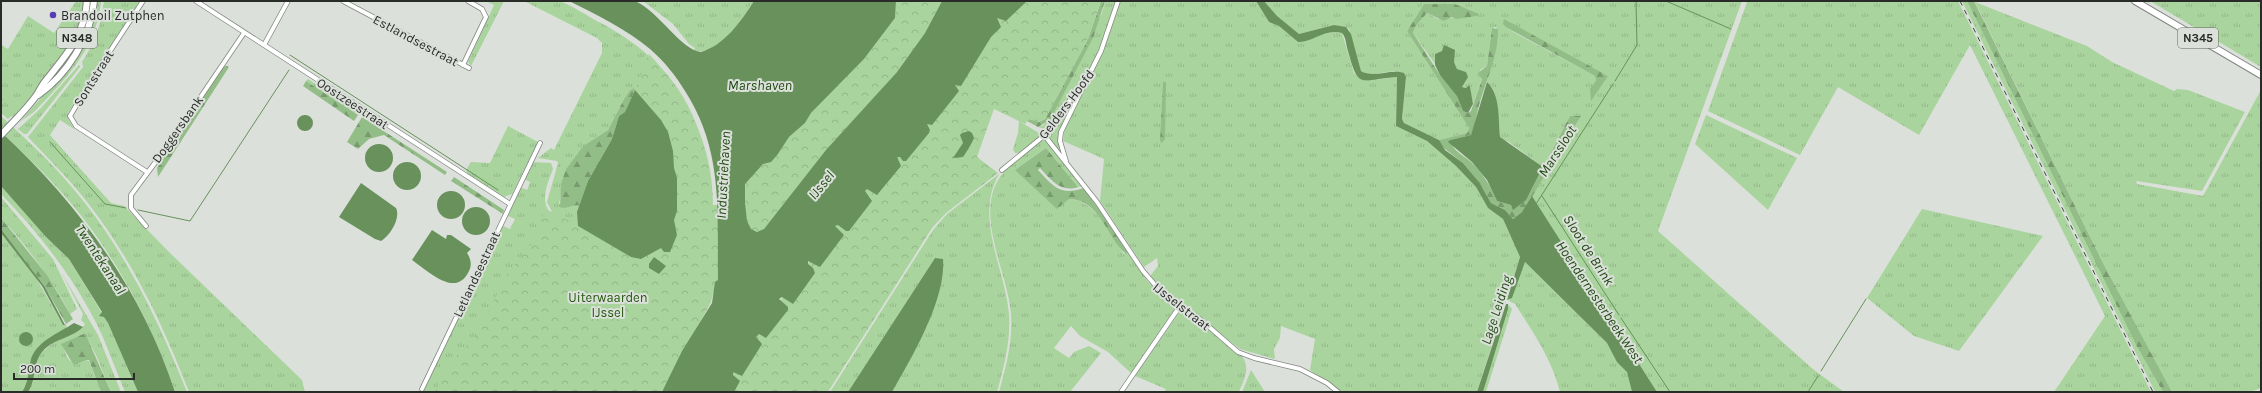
<svg xmlns="http://www.w3.org/2000/svg" width="2262" height="393" font-family="Karla,sans-serif">
<defs>
<pattern id="grass-tufts" width="24" height="20" patternUnits="userSpaceOnUse"><rect width="24" height="20" fill="#aad49e"/><path d="M3 7l-1-3M5 7V3M7 7l1-3M15 17l-1-3M17 17v-4M19 17l1-3" fill="none" stroke="#92b688"/></pattern>
<pattern id="forest-firs" width="22" height="20" patternUnits="userSpaceOnUse"><rect width="22" height="20" fill="#93bd87"/><path d="M5 1l3.5 6h-7zM16 11l3.5 6h-7z" fill="#789a6e"/></pattern>
<pattern id="park-crowns" width="20" height="18" patternUnits="userSpaceOnUse"><rect width="20" height="18" fill="#aad49e"/><path d="M2 6a3 3 0 1 1 6 0M12 15a3 3 0 1 1 6 0" fill="none" stroke="#92b688"/></pattern>
</defs>
<rect width="100%" height="100%" fill="#dbe1da"/>
<path fill="url(#grass-tufts)" fill-rule="evenodd" d="M76,1H85C84,8 83,15 81,22C72,51 34,95 14,118L11,116L8,119L1,113V45L8,49L28,16L54,33Z
M96,1H101C97,47 67,78 36,110C31,115 24,118 19,123L72,62Z
M104,1H140L68,113V119L74,129L60,120L50,135L111,203L124,206L169,252L302,380L305,392H189C160,317 126,247 74,186C59,169 43,153 28,137L83,67L82,62C94,44 102,23 104,1Z
M486,1H504L471,66L468,62L494,5Z
M524,1C535,1 547,0 558,1C569,3 590,18 601,23C675,63 704,114 712,196L470,392H422L503,226L510,229L515,219L508,216L520,187L527,190L530,182L524,179L534,162L551,163L553,169C547,185 538,204 554,216L547,202L558,163L557,161L538,158L551,148L554,150L602,53V43L597,38ZM634,88L635,90L577,212L580,206L559,204L566,169L583,146L608,130L624,99L630,90Z
M643,1H754C741,20 720,55 694,51L695,48L689,44L673,24Z
M1105,1H1116L1097,58L1091,69L1055,121L1044,129L1038,127L1044,125L1102,13Z
M1120,1H1256L1269,22L1279,26L1298,42C1314,42 1325,28 1342,33L1354,73L1365,81L1397,77L1396,126L1427,141L1456,166L1476,187L1488,208L1503,219L1520,257L1477,392H1341L1310,370L1315,339L1281,326L1280,338L1274,349L1275,359L1240,349L1155,283L1150,276L1158,266L1157,258L1144,267L1100,201L1104,159L1063,141L1065,127L1097,64Z
M1264,1H1742L1658,231L1814,370L1844,392H1657L1532,196L1581,116H1570L1543,167L1509,142L1501,139C1491,122 1505,98 1487,82C1490,70 1502,37 1496,27L1492,28L1487,66L1480,70L1482,78L1473,104L1469,85L1467,88L1462,87L1466,72L1457,69L1454,62L1442,51L1435,54V64L1413,33L1415,27L1427,13L1438,19L1476,16L1424,4L1407,31L1469,128L1467,133L1439,140L1404,123L1402,119L1406,77L1394,71L1369,75L1361,71L1349,29L1334,25L1299,34L1276,16ZM1506,28L1608,76L1596,81L1595,76Z
M1751,1H1958L2151,392H2054L2105,316L1970,45L1919,135L1838,87L1800,155L1708,111L1747,2Z
M1962,1H1967L2137,347L2163,392H2155Z
M2146,1H2261V67L2150,1L2149,3Z
M1975,2L2087,46L2112,62L2174,91L2177,89L2188,90L2245,112L2202,191L2136,181L2137,184L2203,196L2261,90V388L2250,392H2172L2103,263Z
M79,65L80,67L27,134H24L18,129L40,109Z
M308,79L360,112L358,115L306,81Z
M1082,85L1061,128L1059,145L1064,160L1049,138V132Z
M1706,115L1797,158L1768,210L1695,144Z
M1,116C25,138 49,160 70,185C123,246 157,317 187,392H175C156,333 121,267 83,218C59,187 30,159 1,132Z
M1019,121L1039,133L1040,137L1024,152L1015,153L1013,149L1018,133Z
M508,126L538,142L512,194L504,197L468,175L466,170L471,162L490,163Z
M1045,139L1082,186L1078,187L1046,148L1015,170L1069,199C1096,200 1111,234 1124,254L1128,252L1148,282L1174,304L1175,312L1132,374L1108,352L1080,336L1071,326L1054,348L1069,358L1074,352L1089,346L1101,353L1070,392H999C1006,367 1013,341 1011,314C1008,276 979,223 995,186C1004,166 1025,153 1042,140Z
M999,174C974,218 1005,268 1009,314C1011,340 1004,367 997,392H892L928,324L935,258L848,392H830L933,230L947,214Z
M1,186L46,237L69,259L108,323L138,392H125C117,373 110,354 102,335C78,283 41,235 1,194Z
M1,197L53,259L77,309L70,314C52,279 28,248 1,218Z
M1922,209L2043,236L1959,351L1914,336L1867,298Z
M1,233L35,276L63,325L66,324L67,328C53,337 36,344 31,362C28,373 28,382 22,392H1Z
M1525,262L1607,343L1627,372L1632,392H1560C1552,359 1533,332 1515,304L1509,301Z
M61,272L98,335L121,392H111L96,355L84,333L62,344L67,357L73,364H79L85,360L89,361L101,392H28C34,383 34,376 36,365C40,345 65,337 81,329L85,324L81,320L83,314Z
M1508,304L1512,309L1486,392H1483Z
M1184,310L1242,356C1251,369 1244,379 1239,392H1164L1166,389L1135,376L1180,311Z
M1251,370L1265,392H1242Z"/>
<path fill="url(#forest-firs)" d="M1101,1H1105L1093,38L1050,120L1038,127L1027,121L1029,119L1039,122L1045,119L1088,39Z
M1967,1H1974L2103,263L2172,392H2163L2137,347Z
M1424,4H1455L1479,14L1477,16L1456,19L1452,17L1444,21L1427,13L1415,27L1413,33L1440,75L1448,82L1457,95L1463,111L1468,113L1471,111L1482,79L1478,73L1487,66L1492,28L1498,29C1499,58 1483,86 1477,114C1475,122 1475,128 1471,135L1450,140C1454,152 1462,154 1471,162C1483,173 1491,187 1497,201L1511,205L1512,207L1529,194L1570,116H1581L1527,205L1522,212L1513,219L1505,210L1491,203L1479,182L1463,163L1440,145L1439,140L1467,133L1469,128L1407,31Z
M1504,19L1608,76L1591,101L1590,89L1596,81L1595,76L1506,27L1503,24Z
M227,66L229,67L158,177L157,168L223,67Z
M306,81L358,115L354,121L303,86Z
M1163,82H1166V85L1165,139L1162,143L1160,141Z
M634,88L635,90L625,112L619,116L612,139L588,181L580,206C572,204 566,210 560,207L561,184L566,169L583,146L608,130L624,99L630,90Z
M362,117L447,172L445,175L384,135L369,139L358,149L347,142Z
M1046,148L1078,187C1061,193 1051,180 1040,168L1038,170C1054,187 1060,196 1084,188L1128,252L1126,254C1106,237 1101,200 1069,199L1057,209L1015,170Z
M454,177L504,210L503,214L451,181Z
M1,218L47,275L73,319L66,324L45,287L1,229Z
M85,333L111,392H101L89,360C82,359 80,366 73,364L61,344Z"/>
<path fill="url(#park-crowns)" d="M896,1H942L925,33L897,72L827,150L764,229L761,232L751,231L713,293L711,302L662,392H435L452,360L476,336L507,274L539,235L544,208L573,223L588,181L612,139L619,116L625,112L635,90L649,54C688,97 713,145 713,205L744,203L743,188L748,179L763,164L778,154L789,137L805,123L811,113L864,59L895,18Z
M1003,1H1101L1088,39L1045,119L1039,122L1029,119L1025,124L994,109L977,157L998,173L946,213L932,228L828,392H723L732,373L782,298Z"/>
<path fill="#68915c" d="M569,1C582,1 627,0 637,2C659,12 681,50 701,52C725,45 741,21 754,1H896L895,18L864,59L811,113L805,123L789,137L778,154L771,162L763,164L745,184V203L747,221L751,229L757,232L764,229L826,150L897,72L925,33L942,1H1027L1006,21L997,18L1001,27L991,37L961,86L955,85L959,91L932,125L927,124L930,130L929,133L906,161H903L900,157H897L901,166L877,195L867,189L865,191L872,201L849,231H846L838,225L835,226L844,235L820,267L808,261V264L813,268L815,273L793,304L782,297L779,299L788,307V310L766,338L759,334L756,337L762,344L742,376L733,372V375L740,381L734,392H662L682,351L712,303L715,282L718,280C717,213 724,151 685,91C676,76 664,61 650,49C626,29 597,15 569,1Z
M1256,1H1264L1277,16L1299,34L1334,25L1346,27L1351,34L1361,71C1374,79 1390,68 1404,73L1406,77L1402,119L1404,123L1439,140L1445,150L1463,163L1479,182L1491,203L1505,210L1513,219L1522,212L1532,196L1657,392H1632L1627,372L1617,362L1607,343L1525,262L1512,298L1507,300L1520,257L1503,219L1488,208L1476,187L1456,166L1427,141L1396,126L1397,77C1361,79 1359,92 1348,51C1346,45 1346,37 1342,33C1325,28 1314,42 1298,42L1279,26L1269,22Z
M1444,45L1455,50L1454,62L1457,69L1466,72L1468,77L1462,87L1466,88L1469,85L1470,87L1473,104L1468,113L1463,111L1457,96L1440,75L1435,65V54L1442,51Z
M1487,82C1501,95 1498,120 1500,137L1543,167L1526,200L1513,210L1511,205L1497,201L1487,180L1472,162L1448,142L1450,140L1471,135Z
M635,90L661,120L668,132L673,151L674,168L677,178V211L674,220L677,235L670,252H664L661,248L641,259L631,257L585,230L578,226L577,212L588,181L612,139L619,116L625,112Z
M297 123a8 8 0 1 1 16 0a8 8 0 1 1-16 0Z
M969,131L972,133L974,138C972,143 966,153 963,157L953,158L963,143L960,135L962,133Z
M1,132C79,204 142,291 175,392H138L108,323L104,317L99,316L102,312L69,259L46,237L1,186Z
M365 158a14 14 0 1 1 28 0a14 14 0 1 1-28 0Z
M393 176a14 14 0 1 1 28 0a14 14 0 1 1-28 0Z
M361,183L396,208C401,218 390,236 381,241L375,239L339,217Z
M437 205a14 14 0 1 1 28 0a14 14 0 1 1-28 0Z
M462 221a14 14 0 1 1 28 0a14 14 0 1 1-28 0Z
M1,229L45,287L65,325H63L42,286L1,233Z
M432,230L446,239L447,235H451L471,249L467,253C471,259 472,265 469,271C456,299 428,271 412,260Z
M654,257L666,266L659,274L649,268V264Z
M935,258L943,259C946,300 912,357 892,392H848Z
M1506,304H1508V309L1483,392H1477Z
M74,323L83,327C72,338 53,339 43,351C32,363 37,380 28,392H22C29,381 28,371 31,359C37,341 59,333 74,323Z
M19 339a7 7 0 1 1 14 0a7 7 0 1 1-14 0Z"/>
<g fill="none" stroke-linecap="round" stroke-linejoin="round">
<path stroke="#68915c" stroke-width="1" d="M1666,1L1731,29
M290,55L498,190
M1615,81L1637,45L1636,1
M1,98L2,99
M50,142L105,204L126,208
M1542,196L1619,315
M1536,204L1613,84
M138,210L190,221L289,70
M1621,318L1670,392
M1821,371L1866,299
M1808,392L1818,376"/>
<defs>
<path id="street" d="M143,1L95,74L70,116L76,126L147,172
M196,1L510,204
M343,1L469,68
M264,45L288,1
M463,65L486,17L482,9L468,1
M1044,135L1097,202L1143,271L1162,293L1200,319L1238,352L1254,358L1300,369L1327,383L1338,392
M1066,161L1060,141L1061,132L1086,81
M1002,170L1040,139L1088,77L1101,51L1118,1
M146,226L131,208V195L166,148L244,33
M422,389L540,143
M1121,392L1180,306"/>
<path id="primary" d="M2135,1L2261,75
M38,95C67,75 91,37 94,1
M1,135C13,122 26,110 36,96C39,92 41,87 44,83C65,56 84,38 87,1"/>
</defs>
<use href="#street" stroke="#828781" stroke-width="5.5"/>
<use href="#primary" stroke="#828781" stroke-width="8"/>
<use href="#street" stroke="#fff" stroke-width="4"/>
<use href="#primary" stroke="#fff" stroke-width="6"/>
<path stroke="#3e413e" stroke-width="1" stroke-dasharray="5 5" stroke-linecap="butt" d="M1960,1L2153,392"/>
</g>
<circle fill="#593bb3" stroke="#dbe1da" stroke-width="1.5" cx="53" cy="15" r="4"/>
<g text-anchor="middle" stroke-width="4" stroke-linejoin="round" paint-order="stroke">
<g fill="#dbe1da" stroke="#5e625e" stroke-width="1">
<rect x="57" y="28" width="40" height="20" rx="3"/>
<rect x="2178" y="28" width="40" height="20" rx="3"/>
</g>
<g font-size="12" font-weight="bold" fill="#292b29">
<text x="77" y="42">N348</text>
<text x="2198" y="42">N345</text>
</g>
<g font-size="13" fill="#292b29" stroke="#dbe1da" text-anchor="start">
<text x="61" y="20">Brandoil Zutphen</text>
</g>
<g font-size="13" fill="#292b29" stroke="#dbe1da">
<text transform="translate(416 40) rotate(28)" y="5">Estlandsestraat</text>
<text transform="translate(93 78) rotate(-58)" y="5">Sontstraat</text>
<text transform="translate(353 103) rotate(33)" y="5">Oostzeestraat</text>
<text transform="translate(1066 104) rotate(-53)" y="5">Gelders Hoofd</text>
<text transform="translate(177 129) rotate(-55)" y="5">Doggersbank</text>
<text transform="translate(476 274) rotate(-65)" y="5">Letlandsestraat</text>
<text transform="translate(1182 306) rotate(38)" y="5">IJsselstraat</text>
</g>
<g font-size="13" fill="#23580d" stroke="#dbe1da">
<text x="608" y="302">Uiterwaarden<tspan x="608" dy="15">IJssel</tspan></text>
</g>
<g font-size="14" font-style="italic" fill="#214a13" stroke="#dbe1da">
<text x="760" y="90">Marshaven</text>
<text transform="translate(1557 151) rotate(-57)" y="5">Marssloot</text>
<text transform="translate(723 175) rotate(-87)" y="5">Industriehaven</text>
<text transform="translate(821 185) rotate(-51)" y="5">IJssel</text>
<text transform="translate(1589 250) rotate(57)" y="5">Sloot de Brink</text>
<text transform="translate(101 259) rotate(57)" y="5">Twentekanaal</text>
<text transform="translate(1600 302) rotate(56)" y="5">Hoendernesterbeek West</text>
<text transform="translate(1496 310) rotate(-72)" y="5">Lage Leiding</text>
</g>
</g>
<rect width="2262" height="393" fill="none" stroke="#292b29" stroke-width="4"/>
<path d="M14 373v6h120v-6" fill="none" stroke="#292b29" stroke-width="2"/>
<text x="20" y="373" font-size="12" fill="#292b29" stroke="#dbe1da" stroke-width="3" paint-order="stroke">200 m</text>
</svg>
